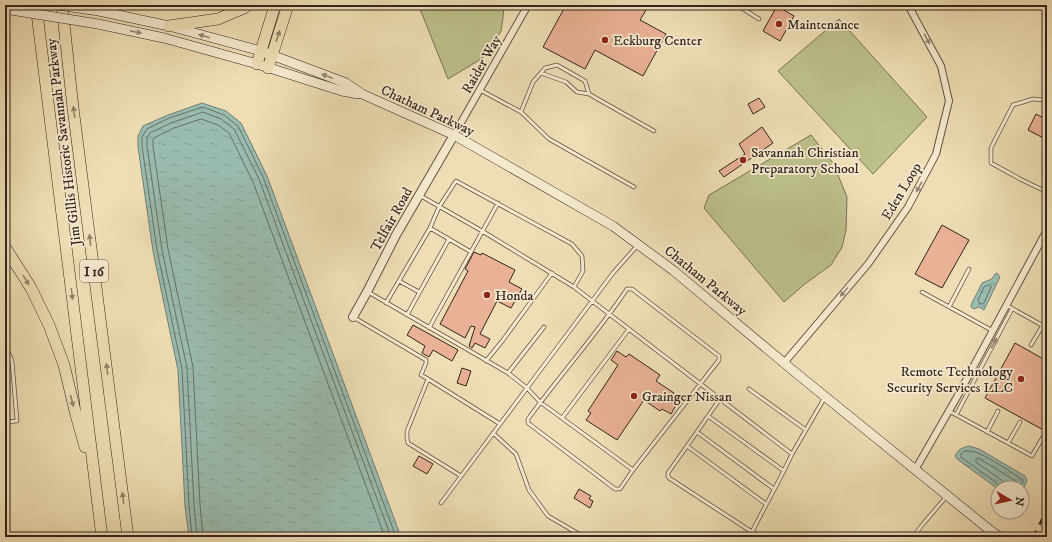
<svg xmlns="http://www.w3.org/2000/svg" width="1052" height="542" font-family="'IM FELL DW Pica',serif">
<defs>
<pattern id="water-ripples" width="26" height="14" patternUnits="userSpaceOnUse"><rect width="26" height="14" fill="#9abcaf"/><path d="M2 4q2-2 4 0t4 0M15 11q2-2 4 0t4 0" fill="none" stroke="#85a196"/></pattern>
</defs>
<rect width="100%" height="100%" fill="#efdeb5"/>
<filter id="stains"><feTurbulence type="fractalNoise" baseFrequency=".005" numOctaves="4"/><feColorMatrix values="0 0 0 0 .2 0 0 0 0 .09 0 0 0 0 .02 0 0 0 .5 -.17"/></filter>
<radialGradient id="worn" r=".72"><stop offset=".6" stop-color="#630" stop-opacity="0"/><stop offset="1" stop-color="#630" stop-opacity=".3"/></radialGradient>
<path fill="#bcc08b" stroke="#787254" d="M421,5H504L503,18L501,31L489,51L481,59L448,79L420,9Z
M839,19L927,117L873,174L778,71Z
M811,135L833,163L847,197L846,230L842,247L831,265L806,283L784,302L704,208L709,195Z"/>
<path fill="url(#water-ripples)" stroke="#717f75" d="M202,103L226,111L241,123L267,176L401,537H189L185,506L178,370L153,251L138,147V136L143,126L168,115Z
M997,273L1000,277L984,310L979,307L974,309L971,307V305L982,283L992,279L995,274Z
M969,446L979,449L1025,476L1027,480L1022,493V488H998V489L957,459L955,456C958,449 962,448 969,446Z"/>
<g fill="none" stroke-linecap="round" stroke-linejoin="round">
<path stroke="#667066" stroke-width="1" d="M989,285L991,286V287L984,303L982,304L979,303L978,300L984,287Z
M1002,488L990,478L961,457V454C963,451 966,450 969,451C982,451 1010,472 1022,479L1023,481L1020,488
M1007,488L1004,482L976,462V459L978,458L1016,481L1017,483L1015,488
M192,537L189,505L182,369L157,250L142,146V137L147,129L169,118L203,107L224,115L238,126L263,177L396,537
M197,537L194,505L187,368L162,250L147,146V138L150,133L171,123L203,112L221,119L234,129L259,179L391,537
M203,537L200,505L193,367L168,249L153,146V140L154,138L174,128L201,119L218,125L229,133L253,182L385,537"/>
</g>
<path fill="#e9b195" stroke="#33241d" d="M566,5H649L640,20L666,34L643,76L595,50L585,69L543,47Z
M777,6L794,16L780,41L763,31Z
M759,98L765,107L753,114L748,104Z
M1036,114L1047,120V140L1028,130Z
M762,127L773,143L724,177L719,171L745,154L739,144Z
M942,225L969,240L942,288L915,274Z
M474,252L481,255L482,253L515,270L509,282L522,289L511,308L497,301L480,334L490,339L485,348L475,343L472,348L469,346L475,327L471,326L465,338L440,324L468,271L465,269Z
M413,325L458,350L452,361L433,350L429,357L422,353L425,346L407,335Z
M1015,343L1047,361V432L985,398Z
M617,351L626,357L629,354L660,375L656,381L674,393L669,401L676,405L671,414L662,409L660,411L644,400L617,440L586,420L591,413L588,411L618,365L611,360Z
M462,368L471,371L466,386L457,383Z
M419,456L433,464L427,474L413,466Z
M579,489L591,496L589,499L593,501L590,508L574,498Z"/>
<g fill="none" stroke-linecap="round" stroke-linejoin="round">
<defs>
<path id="service" d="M737,5L759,19
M541,73L566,82L577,92L589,94
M480,90L521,112L549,139L634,187
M1047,100L1033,99L1013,105L991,148V163L1022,180L1047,192
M521,112L533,82L545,68L557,65L585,81L589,94L654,131
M421,196L482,231L574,287L792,454L825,397
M430,228L471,252
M399,281L419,292
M627,289H632L719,356V360L633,470L620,489H615L528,423V419C560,375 597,334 627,289Z
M368,292L508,373L527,388L613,273L637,246
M922,292L993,331
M386,303L430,228L439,207L456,181L572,244L582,256L583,271L574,287
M1006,305L1047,328
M949,307L969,269
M407,315L449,239
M353,317L426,360V363L421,375L428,379L407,431V438L408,443L461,476
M429,328L498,203
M1031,345L1043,325
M5,348L7,349L12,361L5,362
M486,361L503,340L552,273
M508,373L544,327
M428,379L500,424
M749,389L806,430
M720,399L668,473V476L669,478L752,532C765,506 780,480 792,454
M949,411L1032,456L1043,437
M956,415L1012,309
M708,416L784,471
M562,418L629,329
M5,422L17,421L12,361
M697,432L774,489
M987,432L998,411
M493,433L516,454L529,490L548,516L584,537
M1008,443L1020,422
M687,446L766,504
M441,503L527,388L540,402L633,470
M749,537L752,532L764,537
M913,537L923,524L946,497"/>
<path id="minor" d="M454,135L528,5
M784,363L868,264L908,207L936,154L949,101L941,66L908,5
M915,470L957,397L1047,230"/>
<path id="tertiary" d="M353,317L367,292L396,235L454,135"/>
<path id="secondary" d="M99,11L169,26L261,51L346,83L362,94L454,135L613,226L674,271L796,373L991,531L1000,537
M98,24L164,38L257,64L342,91L358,94"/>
<path id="motorway" d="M36,5L102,537
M62,5L73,108L128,537
M169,26L218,19L244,8L248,5
M257,64L275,5
M268,68L288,5
M5,247L31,288L49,325L64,365L76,415L85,447"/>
</defs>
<use href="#service" stroke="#625243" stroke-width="4.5"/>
<use href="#minor" stroke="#625243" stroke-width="8"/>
<use href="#tertiary" stroke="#625243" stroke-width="10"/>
<use href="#secondary" stroke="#33241d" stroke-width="10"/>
<use href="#motorway" stroke="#33241d" stroke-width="12"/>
<use href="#service" stroke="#f5eacf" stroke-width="3"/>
<use href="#minor" stroke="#f5eacf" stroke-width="6"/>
<use href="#tertiary" stroke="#f5eacf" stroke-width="8"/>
<use href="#secondary" stroke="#f5eacf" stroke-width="9"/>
<use href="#motorway" stroke="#efdeb5" stroke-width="11"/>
<path stroke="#33241d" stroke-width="2.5" stroke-dasharray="7 7" stroke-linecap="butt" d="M1033,537L1047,510"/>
<defs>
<path id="secondary-bridge" d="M58,5L99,11
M5,9L98,24"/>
</defs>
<use href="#secondary-bridge" stroke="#33241d" stroke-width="10" stroke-linecap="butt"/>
<use href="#secondary-bridge" stroke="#f5eacf" stroke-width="9"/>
</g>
<defs><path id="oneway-solid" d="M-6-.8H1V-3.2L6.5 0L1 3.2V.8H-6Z"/></defs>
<g fill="#948776">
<use href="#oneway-solid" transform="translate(136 32) rotate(11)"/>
<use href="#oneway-solid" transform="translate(204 36) rotate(-164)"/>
<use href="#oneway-solid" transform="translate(927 39) rotate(61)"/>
<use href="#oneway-solid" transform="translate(327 76) rotate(-159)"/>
<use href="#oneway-solid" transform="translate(919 187) rotate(119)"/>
<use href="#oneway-solid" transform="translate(844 292) rotate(130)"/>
<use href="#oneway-solid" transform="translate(994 343) rotate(-62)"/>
</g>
<g fill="#918169">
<use href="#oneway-solid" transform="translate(278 36) rotate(-72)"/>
<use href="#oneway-solid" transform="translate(74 112) rotate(-97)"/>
<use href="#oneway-solid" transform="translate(90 240) rotate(-97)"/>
<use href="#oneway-solid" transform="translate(26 280) rotate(58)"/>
<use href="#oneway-solid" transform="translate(72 294) rotate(83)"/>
<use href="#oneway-solid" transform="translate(107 369) rotate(-97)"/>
<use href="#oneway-solid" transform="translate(72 401) rotate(76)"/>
<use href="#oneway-solid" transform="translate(123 498) rotate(-97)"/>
</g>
<g fill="#8f2418" stroke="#f5eacf" stroke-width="1.5">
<circle cx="779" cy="24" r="4"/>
<circle cx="605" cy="40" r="4"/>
<circle cx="743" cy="160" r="4"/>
<circle cx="487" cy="295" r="4"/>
<circle cx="1021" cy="379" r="4"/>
<circle cx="634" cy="396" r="4"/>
</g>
<g text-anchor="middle" stroke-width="3.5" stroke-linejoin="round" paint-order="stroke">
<rect fill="#f5eacf" stroke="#6d5f52" stroke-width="1" x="80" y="260" width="28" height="22" rx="3"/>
<g font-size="13" font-weight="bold" fill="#33241d">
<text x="94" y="276">I 16</text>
</g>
<g font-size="14" fill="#33241d" stroke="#f5eacf" text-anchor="start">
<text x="787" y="29">Maintenance</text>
<text x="613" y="45">Eckburg Center</text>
<text x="751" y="157">Savannah Christian<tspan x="751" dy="16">Preparatory School</tspan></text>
<text x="495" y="300">Honda</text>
<text x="1013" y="376" text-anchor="end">Remote Technology<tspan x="1013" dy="16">Security Services LLC</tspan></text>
<text x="642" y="401">Grainger Nissan</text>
</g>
<g font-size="14" fill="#33241d" stroke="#f5eacf">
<text transform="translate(481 64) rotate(-60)" y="5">Raider Way</text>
<text transform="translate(428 110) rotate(25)" y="5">Chatham Parkway</text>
<text transform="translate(63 142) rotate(-97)" y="5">Jim Gillis Historic Savannah Parkway</text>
<text transform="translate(901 191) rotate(-59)" y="5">Eden Loop</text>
<text transform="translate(391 219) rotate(-61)" y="5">Telfair Road</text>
<text transform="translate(706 280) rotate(39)" y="5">Chatham Parkway</text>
</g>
</g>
<rect width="1052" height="542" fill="none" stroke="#efdeb5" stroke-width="20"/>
<rect x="6" y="6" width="1040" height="530" fill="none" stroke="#33241d" stroke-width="2"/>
<rect x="10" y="10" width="1032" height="522" fill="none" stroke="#33241d"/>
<g transform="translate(1010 500) rotate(99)"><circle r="19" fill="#f5eacf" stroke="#a79b88"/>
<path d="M0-3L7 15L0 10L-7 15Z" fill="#8f2418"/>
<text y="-6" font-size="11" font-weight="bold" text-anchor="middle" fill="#33241d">N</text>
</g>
<rect width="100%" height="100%" filter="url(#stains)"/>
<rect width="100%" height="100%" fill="url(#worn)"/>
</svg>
